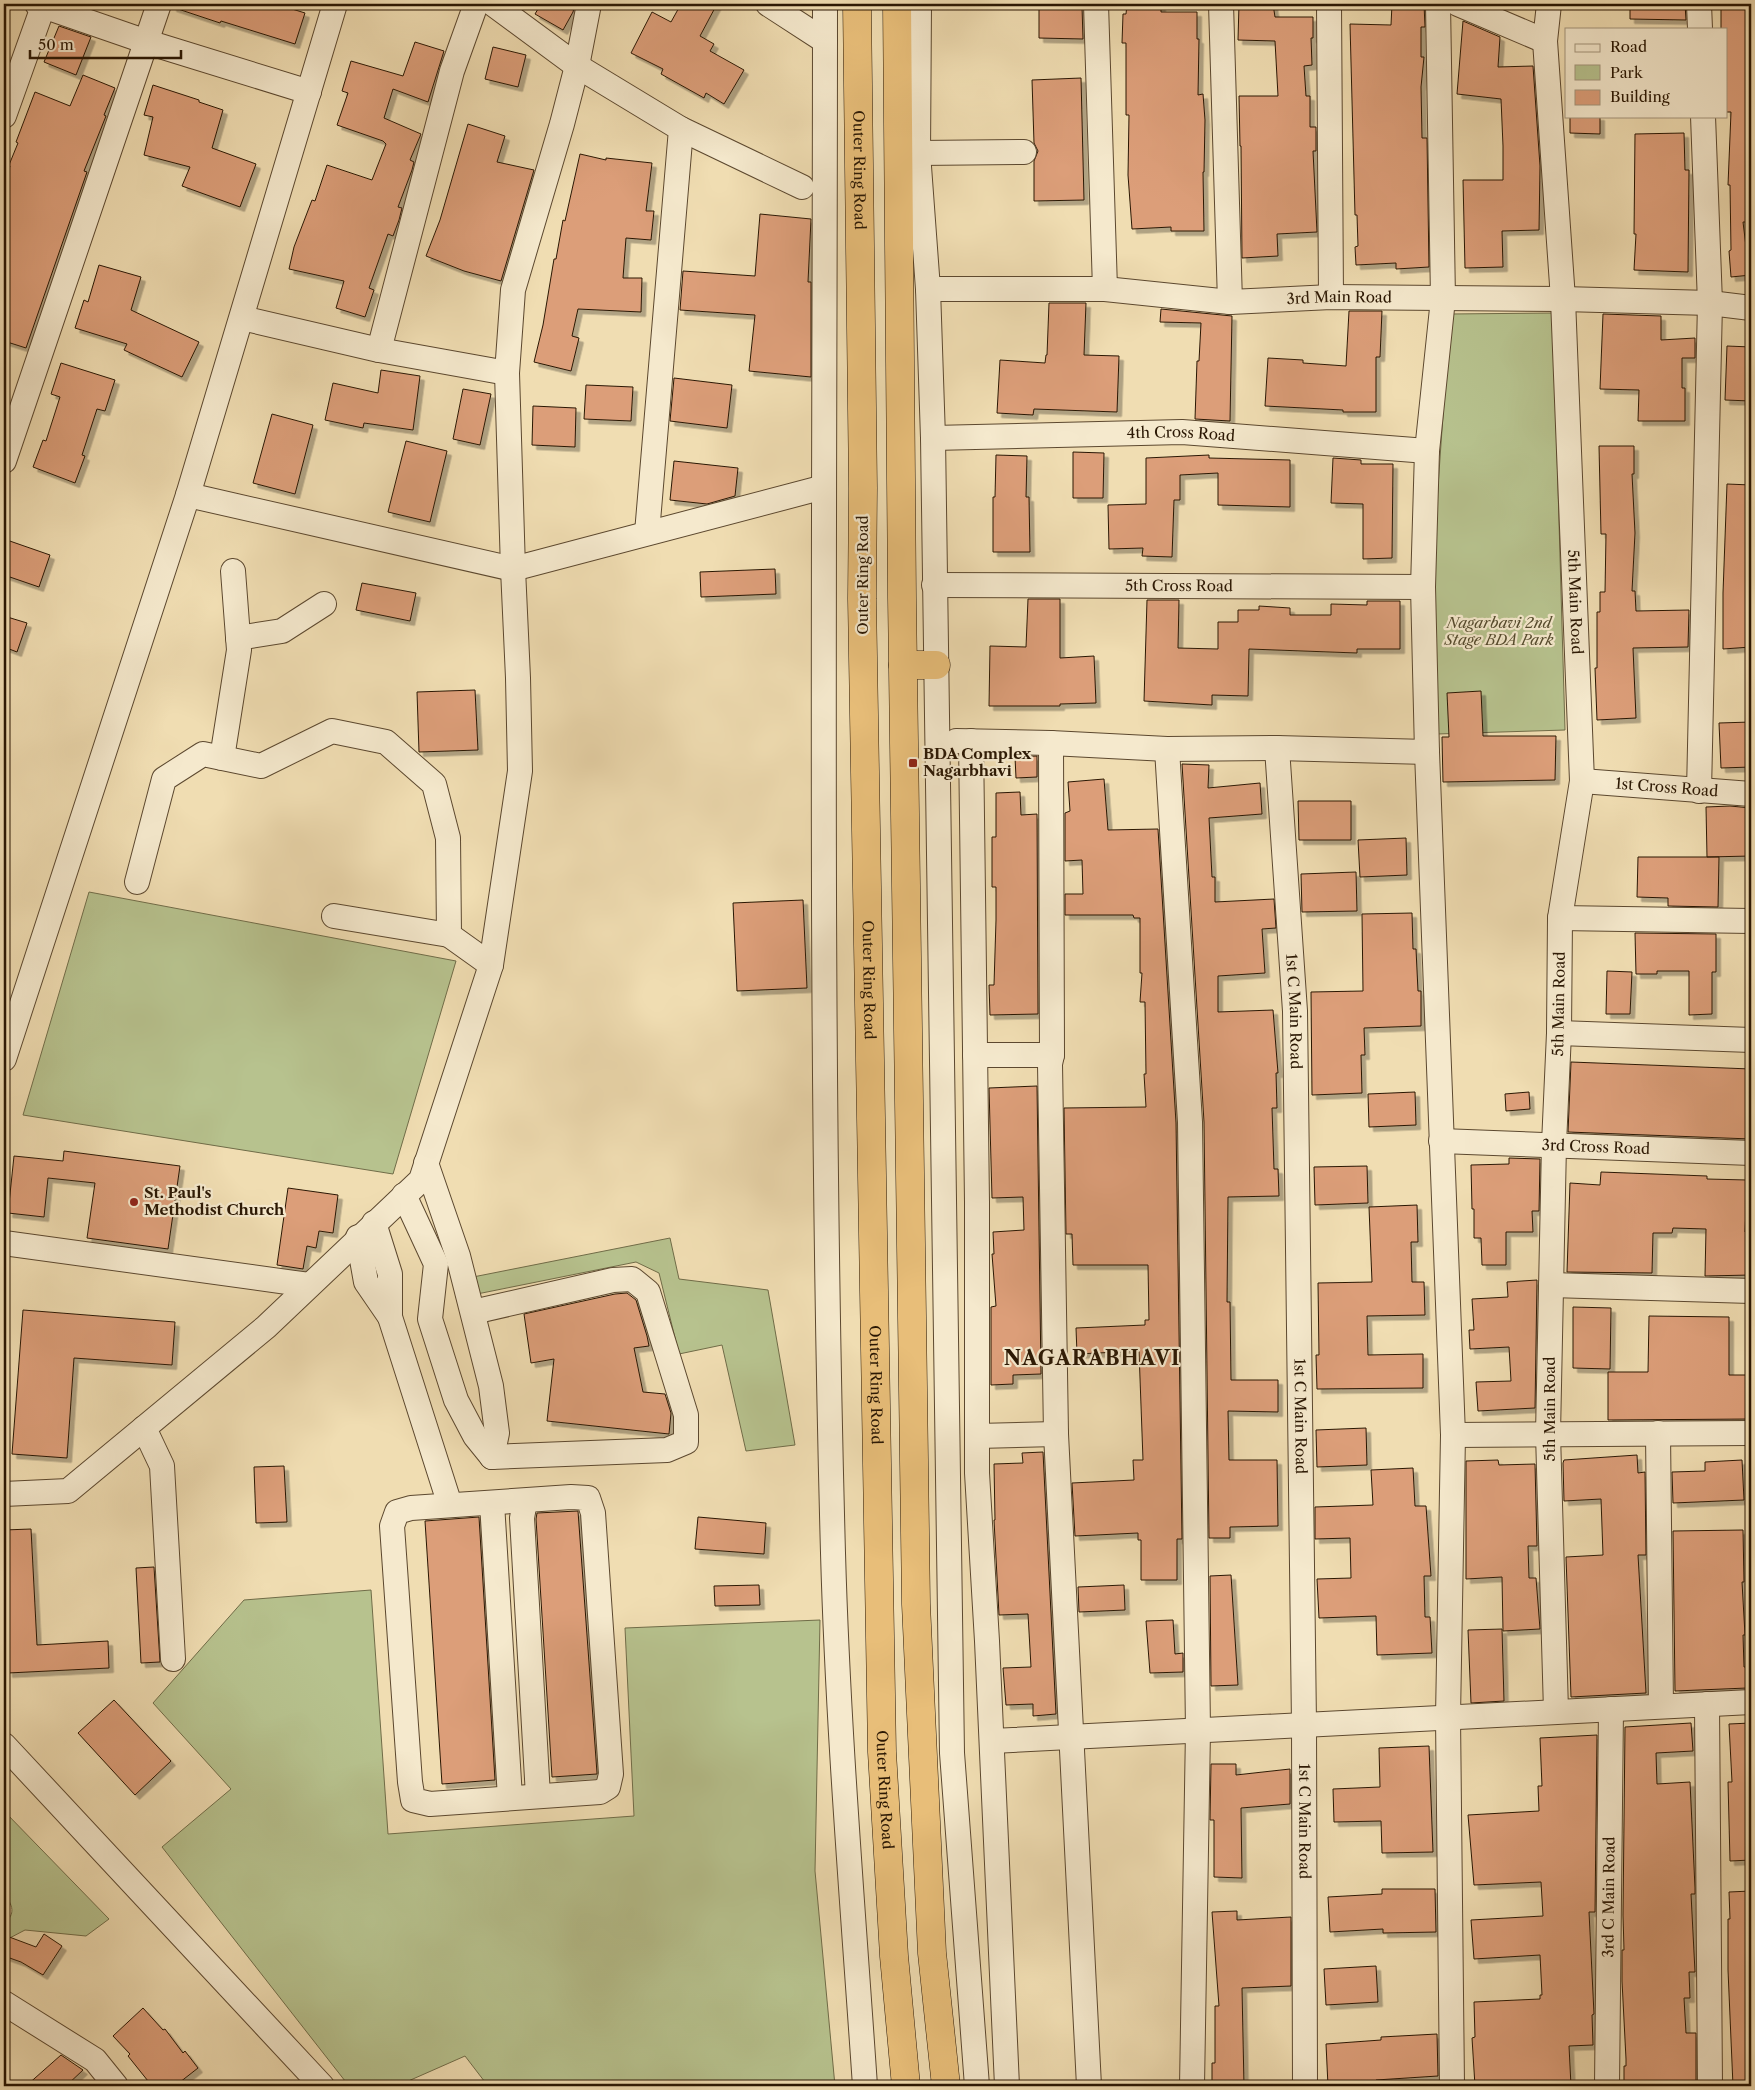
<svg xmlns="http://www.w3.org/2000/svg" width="1755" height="2090" font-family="'Libre Caslon Text',serif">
<defs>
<filter id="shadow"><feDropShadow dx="4.5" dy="4.5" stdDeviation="0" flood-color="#0004"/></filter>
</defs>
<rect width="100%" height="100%" fill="#f0ddb2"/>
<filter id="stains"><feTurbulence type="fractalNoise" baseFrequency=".004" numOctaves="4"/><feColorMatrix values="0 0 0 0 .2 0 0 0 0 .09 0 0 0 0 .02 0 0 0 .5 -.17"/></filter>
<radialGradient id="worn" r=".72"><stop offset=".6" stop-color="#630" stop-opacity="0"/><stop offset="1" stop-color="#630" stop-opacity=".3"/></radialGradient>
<path fill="#b7c28e" stroke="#706c48" d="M1553,313L1565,730L1437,734L1434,545L1450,314Z
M89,892L456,961L393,1174L23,1115Z
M670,1238L679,1279L768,1290L795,1445L746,1451L722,1345L679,1354L659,1273L636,1262L477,1294L473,1277Z
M371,1590L388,1834L634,1816L625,1628L820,1620L815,1871L835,2086H488L465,2056L397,2086H349L162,1847L231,1789L153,1703L244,1600Z
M4,1811L109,1919L86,1936L25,1930L4,1941V1923C16,1915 13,1904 4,1895Z"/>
<path fill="#dc9e79" stroke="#2a1703" filter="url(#shadow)" d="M172,4H276L305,13L295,44L221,21L220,23L172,7Z
M541,4H575L573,12L563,30L535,14Z
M681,4H717L700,36L714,44L710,51L744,70L724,104L706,93L704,98L661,74L663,69L631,53L652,12L671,22Z
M1127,4H1161V12H1197V39H1199L1198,95L1203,94L1205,120L1204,172H1203L1204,231H1171V227L1132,229L1128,175L1129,115H1126V43H1122L1123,14H1126Z
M1239,4H1273L1275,17H1313V38H1311L1312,65L1304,66L1306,96H1310V127H1316V151H1313L1317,232L1277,234L1278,256L1242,258L1241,146H1240L1239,96H1278L1275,41L1238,40Z
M1392,4H1424L1425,27H1421V57H1424L1421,87L1422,138H1427L1429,267L1396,269V263L1356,265L1355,247L1358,246L1357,215H1355L1350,24L1391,25Z
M1630,4H1685L1686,20L1630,19Z
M1721,5H1751V222H1743L1747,255H1751V275L1731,277L1729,251L1731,250L1730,185H1728L1731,112H1726V29H1721Z
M1039,6L1082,7L1083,39L1039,38Z
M1463,21L1500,37L1498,67L1533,66L1540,166L1539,230L1502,231L1503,267L1465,268L1463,180H1503V146L1501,99L1457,94Z
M59,26L91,37L76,75L44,62Z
M415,42L444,51L428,102L393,89L384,118L421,134L410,160L414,162L412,170L398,207L402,208L399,220L393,236L388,234L369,288L374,290L365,317L336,308L344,281L289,269L294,247L312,200L315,201L327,165L372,180L386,144L383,141L337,125L348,93L342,91L351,61L403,76Z
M493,47L526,55L518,87L485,79Z
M83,75L115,88L104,115L106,116L84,171L87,172L26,348L4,341V186L10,166L9,165L18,143L16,142L35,92L70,106Z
M1081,78L1084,200L1034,201V161L1038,151L1034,143L1032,80Z
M153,85L199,100V102L223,110L212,148L256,164L240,207L182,186L190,167L144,155L153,117L144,115Z
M1570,116H1600V134L1570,133Z
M468,124L505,136L497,162L534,170L501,281L464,271L426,256L440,220Z
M1684,133L1685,170H1689L1688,272L1634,270L1636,234H1634L1635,134Z
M580,154L606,160V158L652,163L646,211H654L651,240L626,238L623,278H642L641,312L578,309L572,336L579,338L571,371L534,362L543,325L554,259H556L563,220L565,221Z
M760,214L811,219L808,282H811V377L749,371L755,315L680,310L683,271L755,276Z
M99,265L141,277L131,310L199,342L182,377L124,350L127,344L75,328L84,300L88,302Z
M1049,303H1086L1084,355L1119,356L1117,412L1034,409L1033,415L997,413L1000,360L1045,363L1046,355H1047Z
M1161,309L1232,316L1230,421L1195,419L1197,361H1199L1201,323L1160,322Z
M1349,311H1382L1380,357H1376V412H1343V410L1265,406L1268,358L1303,360V363L1346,366Z
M1603,314L1661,316V340L1695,338V358H1682V388H1685V421H1638L1639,390L1600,389Z
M1727,346L1751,347V401L1725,400Z
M61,363L115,380L105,411L97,409L82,455L85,456L75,483L33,467L43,440L46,441L60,397L51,394Z
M381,370L420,376L413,430L364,423L363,428L325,420L333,383L378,393Z
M674,378L732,385L727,428L670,421Z
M586,385L633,387L631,421L584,419Z
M463,389L491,394L480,445L453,439Z
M533,406L576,408L575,447L532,445Z
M272,414L313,425L295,494L253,483Z
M406,441L447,451L430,522L388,512Z
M1599,446H1634V474H1632L1635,533L1632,591H1635L1636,611L1689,610L1688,647L1633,648L1636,718L1597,720L1595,668H1597V612H1600V592H1605L1606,534H1601Z
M1073,452L1104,453L1103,498H1073Z
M996,455L1027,456L1026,497H1029L1030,552H993V497H995Z
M1209,455V458L1290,460V507L1218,505V473L1180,475V500H1174L1172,557L1142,556L1143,548L1109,549L1108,505L1146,504V458Z
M1333,458L1361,460V464H1393L1392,558L1363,559V504L1331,503Z
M674,461L738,468L735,496L707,504L670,500Z
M1727,484L1751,485V647L1723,649V593Z
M4,539L50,555L39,587L4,575Z
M775,569L776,594L701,597L700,572Z
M362,583L416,593L410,621L356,610Z
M1028,599H1060V658L1094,656L1096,703L1060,704V706H989L990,646L1026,647Z
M1147,600H1179L1178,648L1218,649V622H1238V610H1259V606L1290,608V615H1331V604L1367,605V601H1400V649H1357V653L1249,649L1248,696L1212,695V705L1144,701Z
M4,616L27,623L17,652L4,647Z
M475,690L478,750L419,752L417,692Z
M1481,691L1483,736H1556L1555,780L1443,782L1442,737H1449L1447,693Z
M1751,722V767L1721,768L1719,723Z
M1037,756V777L1016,778L1015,757Z
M1182,764L1209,765L1208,788L1260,783L1262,814L1209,818L1212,877H1215V902L1274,899L1276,928L1262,929L1265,973L1218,976V1012L1273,1010L1278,1073H1276L1277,1108H1272L1274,1169H1278L1279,1196L1228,1197L1227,1302H1230L1231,1380H1278V1412L1228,1411L1229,1460H1277L1278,1526L1230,1527V1538H1209L1204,1122Z
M1104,779L1108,830L1158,829L1176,1123L1182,1539H1177V1580H1141V1540H1138V1533L1075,1536L1072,1483L1134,1480L1133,1460H1143L1139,1351L1077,1354L1076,1328L1145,1325V1320H1149L1148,1265H1073L1072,1234H1066L1064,1108L1146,1107L1144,1074H1146L1145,1002H1140L1142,973H1140V918H1134L1133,915H1065V894H1083L1082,860L1065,861V813L1070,811L1068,782Z
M1020,792L1021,815L1037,814L1038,1014L990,1015L989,985H994L996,920V887H992V837H996V793Z
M1298,801H1351V840H1299Z
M1730,806L1751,808V856L1707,857L1706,807Z
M1406,838L1407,875L1360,877L1358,840Z
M1638,857H1719L1718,907L1668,906V898L1637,897Z
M1356,872L1357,911L1302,912L1301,874Z
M803,900L807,988L737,991L733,903Z
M1412,913L1413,949H1416L1418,991H1421V1026L1364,1028L1365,1055H1361L1362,1093L1312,1095L1311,992L1363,991L1362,914Z
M1635,933L1716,934V972H1712V1014L1689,1015V971H1657V974H1636Z
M1607,971L1632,972L1630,1014H1606Z
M1571,1062L1751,1069V1139L1568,1132Z
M1037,1086L1041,1374L1013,1375V1384L991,1385V1307L996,1306L992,1254H994L993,1232L1024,1230L1023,1197L992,1198L989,1088Z
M1415,1092L1416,1125L1369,1127L1368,1094Z
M1529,1092L1530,1109L1506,1111L1505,1094Z
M64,1151L180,1166L168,1249L87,1238L95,1183L48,1178L44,1217L8,1213L14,1156L63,1161Z
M1509,1158L1540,1159L1539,1211H1532L1533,1232H1506V1265H1482L1481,1238H1474V1209H1472L1471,1165L1509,1164Z
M1367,1166L1368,1203L1315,1205L1314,1167Z
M1601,1172L1707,1176V1179L1747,1180L1745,1232H1751V1275L1705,1276L1706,1229L1673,1228L1672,1233H1653L1652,1273L1567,1272L1570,1183L1600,1185Z
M288,1188L338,1195L333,1233L319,1231L316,1248L307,1246L303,1269L277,1265Z
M1417,1205L1418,1242H1411L1412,1282H1424L1425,1315L1367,1316L1368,1355L1423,1354V1388L1317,1389L1316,1355H1319L1318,1283L1372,1282L1369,1207Z
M1537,1280L1535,1408L1478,1411L1476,1382L1511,1381L1509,1347L1470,1349L1469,1330H1474L1472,1299L1508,1297L1507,1282Z
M627,1293L636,1300L647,1336L649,1346L634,1348L643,1392L665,1394L671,1413L669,1434L547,1421L554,1359L531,1363L524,1314L615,1294Z
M1573,1307L1611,1308L1610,1369L1573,1368Z
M23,1310L175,1322L172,1365L74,1358L67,1458L12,1454Z
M1649,1316L1729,1317V1375H1751V1419L1608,1420V1372H1648Z
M1366,1428L1367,1465L1317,1467L1316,1430Z
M1043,1452L1056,1714L1033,1716V1704L1006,1705L1003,1668L1031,1667L1028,1614L999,1615L994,1520H995L994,1464L1023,1463L1022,1453Z
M1637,1455L1638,1473L1645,1472L1646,1555H1638L1646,1693L1571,1697L1566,1557L1603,1555L1601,1499L1564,1501L1563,1463L1564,1460Z
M1498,1460L1499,1465L1535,1464L1537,1546H1528L1529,1578H1536L1540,1629L1503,1631L1502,1577L1466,1579V1461Z
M1742,1460L1744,1500L1673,1503L1672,1472L1705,1471V1462Z
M284,1466L287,1522L256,1523L254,1467Z
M1413,1468L1415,1506H1426L1431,1576H1424L1425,1617H1430L1432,1653L1377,1655L1376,1616L1319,1618L1317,1579L1351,1578L1350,1538L1315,1539V1507L1373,1505L1371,1470Z
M578,1511L597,1773V1774L552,1777L536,1519L537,1513Z
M479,1517L495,1780L442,1784L425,1521Z
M698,1517L766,1523L764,1554L695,1549Z
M31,1529L37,1645L108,1641L109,1668L8,1673L4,1588V1530Z
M1743,1530L1744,1582H1742L1745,1635H1743L1744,1667H1746L1747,1688L1675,1691L1673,1531Z
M154,1567L160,1662L141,1663L136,1568Z
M1231,1575L1238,1685L1211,1686L1210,1576Z
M759,1585L760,1605L715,1606L714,1586Z
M1124,1585L1125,1610L1079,1612L1078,1587Z
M1173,1620L1175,1654L1183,1653V1672L1150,1673L1146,1621Z
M1502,1629L1504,1701L1471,1703L1468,1630Z
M114,1700L171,1761L135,1795L78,1733Z
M1691,1723L1693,1751L1656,1753L1657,1784L1690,1782L1695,1888V1894H1691L1695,1972H1689L1690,1998H1684L1686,2033H1696V2085L1624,2086V2066H1626V2059L1622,1981V1950H1624L1623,1915L1625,1727Z
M1751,1723V1860L1730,1861L1728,1782H1732L1729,1724Z
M1597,1735L1595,1912H1589L1594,2014L1592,2015L1593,2045L1569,2046L1571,2086H1475L1472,2038L1475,2037L1474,2002L1540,1999V1995H1542L1540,1955L1474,1959L1471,1920L1543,1916L1541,1882L1474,1885L1468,1815L1539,1811L1538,1786H1542L1540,1738Z
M1429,1746L1433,1852L1382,1853L1381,1821L1334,1822L1333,1789L1380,1787L1379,1748Z
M1211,1764H1236V1775L1290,1769V1804L1241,1808L1242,1878L1214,1877V1820H1210Z
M1382,1889H1435L1436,1932L1383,1933V1929L1330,1932L1328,1897L1382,1894Z
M1751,1891V2086H1733L1728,1970V1919H1730L1729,1892Z
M1237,1911V1920L1291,1917V1986L1242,1988L1244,2086H1212V2063H1215V2006H1219L1212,1912Z
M44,1934L62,1946L43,1975L21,1962L4,1956V1935L36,1947Z
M1376,1966L1378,2002L1326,2005L1324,1969Z
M143,2008L163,2030L165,2029L183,2053L185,2051L198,2068L175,2086H152L128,2056L130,2054L113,2036Z
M1437,2034L1438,2076L1376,2080V2086H1328L1326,2044L1381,2040V2037Z
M61,2055L83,2070L66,2086H26Z"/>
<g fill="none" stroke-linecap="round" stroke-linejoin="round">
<defs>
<g id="minor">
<path d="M37,4L147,42L309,92"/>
<path d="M493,4L577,66L681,129L647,533"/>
<path d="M768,4L825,41"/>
<path d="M825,4C825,520 819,1037 833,1553C838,1731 853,1909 865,2086"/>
<path d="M919,4L918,153L928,289L933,438L952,1753L977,2086"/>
<path d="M1096,4L1105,289"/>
<path d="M1221,4L1230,302"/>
<path d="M1329,4L1331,297"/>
<path d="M1438,4L1443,299L1427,451L1423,587L1427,752L1453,1435L1448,1717L1452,2086"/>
<path d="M1458,4L1545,41"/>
<path id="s1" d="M1549,4L1545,41L1563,299L1582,781L1560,918L1559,1033L1554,1144L1548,1434L1556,1711"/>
<path d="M1699,4L1700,29"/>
<path d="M4,116L44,4"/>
<path d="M681,129L802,187"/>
<path d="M918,153L1024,152"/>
<path id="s2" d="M928,289H1105L1230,302L1331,297L1563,299L1710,303L1751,308"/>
<path d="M242,318L379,350L507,373L513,290L562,124L577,66L589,4"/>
<path d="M379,350L452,71L476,4"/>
<path id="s3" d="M933,438L1182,432L1427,451"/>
<path d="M4,461L159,4"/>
<path d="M188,495L513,569L824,487"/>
<path id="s4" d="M934,585L1423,587"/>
<path d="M238,638L282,631L324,604"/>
<path d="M956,741L1051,743L1167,749L1277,748L1427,752"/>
<path d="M971,741L977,1202V1473L987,1641L1007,2086"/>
<path d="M1051,743L1052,1055L1050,1064L1056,1434L1089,2086"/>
<path id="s5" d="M1277,748L1295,1011L1304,1724L1305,2086"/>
<path d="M1167,749L1190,1122L1198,1730L1192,2086"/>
<path d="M222,758L239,650L233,571"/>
<path id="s6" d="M1582,781L1751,794"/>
<path d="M1699,791L1710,303L1703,116"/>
<path d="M137,882L164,779L203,754L261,766L332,731L386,742L434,784L448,838L449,935L491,965"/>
<path d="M334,916L449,935"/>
<path d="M1560,918L1751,921"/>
<path d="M1559,1033L1751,1040"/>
<path d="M975,1055H1052"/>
<path d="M4,1059L188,495L335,4"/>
<path id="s7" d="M1441,1141L1751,1153"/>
<path d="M426,1163L458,1256L491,1386L497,1433L492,1457"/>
<path d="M404,1195L436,1264L430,1319L456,1400L475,1436L492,1457"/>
<path d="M374,1223L390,1274V1317"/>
<path d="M358,1237L366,1282L390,1317L450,1505"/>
<path d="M4,1243L309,1285"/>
<path d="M1551,1285L1751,1291"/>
<path d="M473,1312L613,1280L632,1279L648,1292L686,1415V1442L667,1450L492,1457"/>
<path d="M144,1428L162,1466L173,1659"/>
<path d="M1658,1433L1661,1706"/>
<path d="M1453,1435L1751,1433"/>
<path d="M977,1436L1056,1434"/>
<path d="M4,1494L68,1491L266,1327L421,1180L491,965L520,771L518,678L513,569L507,373"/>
<path d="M571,1497L588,1498L593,1513L611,1774L608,1787L600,1792L430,1804L413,1800L410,1782L392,1526L397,1512L411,1508Z"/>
<path d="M525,1501L522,1518L538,1796"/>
<path d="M492,1503L510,1798"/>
<path d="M1707,1704L1710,2086"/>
<path d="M992,1741L1751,1702"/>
<path d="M4,1745L322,2086"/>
<path d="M4,2003L95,2060L116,2086"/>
<path id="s8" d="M1607,2086L1611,1709"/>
</g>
<g id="highway">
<path id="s9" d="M857,4L863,488L862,599L882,1752L894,1956L906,2086"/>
<path d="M897,4L902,598L916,1604L932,1953L946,2086"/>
<path d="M903,665H936"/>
</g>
</defs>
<use href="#minor" stroke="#5c482f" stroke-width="26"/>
<use href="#highway" stroke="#2a1703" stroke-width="29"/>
<use href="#minor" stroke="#f5e9cd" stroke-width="24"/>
<use href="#highway" stroke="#e8be79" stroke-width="28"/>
</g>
<g fill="#8f2418" stroke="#f5e9cd" stroke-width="2">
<rect x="908" y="758" width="10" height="10" rx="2.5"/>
<circle cx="134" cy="1202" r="5"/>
</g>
<g text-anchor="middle" stroke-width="4.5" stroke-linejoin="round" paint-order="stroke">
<g font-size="15" fill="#2a1703" stroke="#f5e9cd">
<text dy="5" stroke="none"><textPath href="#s9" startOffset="166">Outer Ring Road</textPath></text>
<text dy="5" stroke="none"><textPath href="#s2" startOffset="412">3rd Main Road</textPath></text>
<text dy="5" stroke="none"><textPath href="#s3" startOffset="248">4th Cross Road</textPath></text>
<text transform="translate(863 575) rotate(-90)" y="5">Outer Ring Road</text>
<text dy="5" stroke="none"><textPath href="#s4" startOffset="245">5th Cross Road</textPath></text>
<text dy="5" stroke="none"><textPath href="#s1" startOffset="599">5th Main Road</textPath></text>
<text dy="5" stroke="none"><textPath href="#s6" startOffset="85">1st Cross Road</textPath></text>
<text dy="5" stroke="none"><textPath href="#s9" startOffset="976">Outer Ring Road</textPath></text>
<text transform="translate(1559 1004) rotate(-89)" y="5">5th Main Road</text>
<text dy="5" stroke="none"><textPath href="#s5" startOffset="264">1st C Main Road</textPath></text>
<text dy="5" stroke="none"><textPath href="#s7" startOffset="155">3rd Cross Road</textPath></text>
<text dy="5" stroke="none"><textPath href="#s9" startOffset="1381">Outer Ring Road</textPath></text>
<text transform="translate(1550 1409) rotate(-90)" y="5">5th Main Road</text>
<text dy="5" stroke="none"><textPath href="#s5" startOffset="669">1st C Main Road</textPath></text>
<text dy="5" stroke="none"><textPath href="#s9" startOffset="1786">Outer Ring Road</textPath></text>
<text dy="5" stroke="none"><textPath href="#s5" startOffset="1074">1st C Main Road</textPath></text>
<text dy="5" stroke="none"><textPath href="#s8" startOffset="189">3rd C Main Road</textPath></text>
</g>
<g font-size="15" font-style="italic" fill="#544a2d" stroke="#f5e9cd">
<text x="1499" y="628">Nagarbavi 2nd<tspan x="1499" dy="17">Stage BDA Park</tspan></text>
</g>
<g font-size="15" font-weight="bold" fill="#2a1703" stroke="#f5e9cd" text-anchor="start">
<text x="923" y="759">BDA Complex<tspan x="923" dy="17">Nagarbhavi</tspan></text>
<text x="144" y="1198">St. Paul's<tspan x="144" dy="17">Methodist Church</tspan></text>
</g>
<g font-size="20" font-weight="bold" letter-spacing="1" fill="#2a1703" stroke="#f5e9cd">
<text x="1092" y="1365">NAGARABHAVI</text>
</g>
</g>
<rect width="1755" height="2090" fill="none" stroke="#f0ddb2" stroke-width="20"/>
<rect x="5" y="5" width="1745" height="2080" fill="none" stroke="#2a1703" stroke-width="2.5"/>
<rect x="10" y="10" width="1735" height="2070" fill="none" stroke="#2a1703"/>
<rect x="1565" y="28" width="162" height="90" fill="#f5e9cd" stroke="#a4957c"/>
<rect x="1575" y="44" width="25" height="8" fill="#f5e9cd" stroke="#a4957c"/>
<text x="1610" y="52" font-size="15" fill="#2a1703">Road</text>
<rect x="1575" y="65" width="25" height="15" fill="#b7c28e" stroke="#a4957c"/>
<text x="1610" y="78" font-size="15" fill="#2a1703">Park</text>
<rect x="1575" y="90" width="25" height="15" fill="#dc9e79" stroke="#a4957c"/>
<text x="1610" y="102" font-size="15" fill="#2a1703">Building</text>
<path d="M30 50v8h151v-8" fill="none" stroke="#2a1703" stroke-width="2.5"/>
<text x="38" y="50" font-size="15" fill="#2a1703" stroke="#f5e9cd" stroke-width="4" paint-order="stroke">50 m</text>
<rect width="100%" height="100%" filter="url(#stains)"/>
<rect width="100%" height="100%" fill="url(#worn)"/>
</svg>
